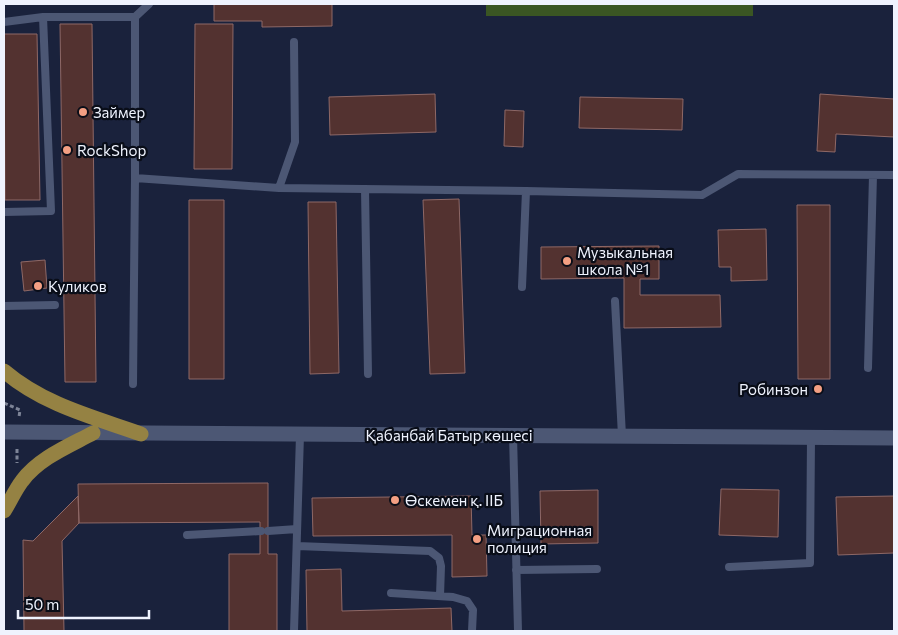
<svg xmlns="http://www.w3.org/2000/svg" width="898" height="635" font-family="Commissioner,sans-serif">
	<rect width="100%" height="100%" fill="#1a223c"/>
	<path fill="#3a5623" d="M486,4H753V16H486Z"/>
	<path fill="#533230" stroke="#8e6866" d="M214,4H332V26L262,27V21H214Z
		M60,24H92L96,382H65Z
		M195,24H233L232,169H194Z
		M4,34H37L40,200H5Z
		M435,94L436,132L330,135L329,97Z
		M820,94L894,99V137L836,134L835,152L817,151Z
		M580,97L683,99L682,130L579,128Z
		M505,110L524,111L523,147L504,146Z
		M459,199L465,373L430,374L423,200Z
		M189,200H224V379H189Z
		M308,202H336L339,373L310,374Z
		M797,205H830V379H798Z
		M766,229L767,280L731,281V267H719L718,230Z
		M659,246V279H640V295H720L721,327L624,328V278L541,279V247Z
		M45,260L47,288L24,291L21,262Z
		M268,483V554H277V631H229V554H260V522L79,523L78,484Z
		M721,489L779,490L778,537L719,535Z
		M598,490V543L541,544L540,491Z
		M78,496L79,523L62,541L64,631H24L23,540L33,541Z
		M471,496L472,535H486L487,576L452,577V535L313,536L312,498Z
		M894,496V553L838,555L836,497Z
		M341,569L342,611L451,608L452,631H307L306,570Z"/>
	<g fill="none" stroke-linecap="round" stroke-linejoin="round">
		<path stroke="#7d8497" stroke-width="3" stroke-dasharray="4 2.5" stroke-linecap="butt" d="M4,403L20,410L19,417
			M17,449V463"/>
		<path stroke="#4c5774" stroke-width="8" d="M135,17L149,4
			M4,22L43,17H135V178L279,188L526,191
			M279,188L295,142L294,42
			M365,189L368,374
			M4,212L51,211L43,17
			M522,287L526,191L702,195L738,174L894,175
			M615,301L622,436
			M4,306L55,305
			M868,368L873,175
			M133,384L135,178
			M513,435L518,631
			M268,531L297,529
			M187,535L261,531
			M297,546L430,551L439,558L441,566L440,596
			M729,567L810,563L811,438
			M516,570L597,569
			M391,593L453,597L467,601L473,610L472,631
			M294,631L300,435"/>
		<path stroke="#4c5774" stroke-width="15" d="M4,432L894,438"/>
		<path stroke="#958243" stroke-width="15" d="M4,371C44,405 93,417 141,434
			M4,511C10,502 15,490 22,481C39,458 69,446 93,433"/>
	</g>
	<g fill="#f39f83" stroke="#090d18" stroke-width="2">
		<circle cx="83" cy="112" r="5"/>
		<circle cx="67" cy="150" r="5"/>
		<circle cx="567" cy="261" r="5"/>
		<circle cx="38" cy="286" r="5"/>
		<circle cx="818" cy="389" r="5"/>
		<circle cx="395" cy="500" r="5"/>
		<circle cx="477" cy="539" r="5"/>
	</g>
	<g text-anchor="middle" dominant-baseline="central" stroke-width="4.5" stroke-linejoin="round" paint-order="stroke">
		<g font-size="15" fill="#eff3fe" stroke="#090d18" text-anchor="start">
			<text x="93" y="112">Займер</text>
			<text x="77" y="150">RockShop</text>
			<text x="577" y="252">Музыкальная<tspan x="577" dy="17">школа №1</tspan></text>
			<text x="48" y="286">Куликов</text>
			<text x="808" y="389" text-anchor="end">Робинзон</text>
			<text x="405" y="500">Өскемен қ. ІІБ</text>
			<text x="487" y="530">Миграционная<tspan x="487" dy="17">полиция</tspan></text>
		</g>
		<g font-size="15" fill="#eff3fe" stroke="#090d18">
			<text x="449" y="435">Қабанбай Батыр көшесі</text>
		</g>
	</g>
	<rect width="898" height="635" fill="none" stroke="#eff3fe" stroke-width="10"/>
	<path d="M18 610v8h131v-8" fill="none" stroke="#eff3fe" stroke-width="2.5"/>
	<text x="25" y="610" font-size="15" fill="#eff3fe" stroke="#090d18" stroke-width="4" paint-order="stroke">50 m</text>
</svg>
